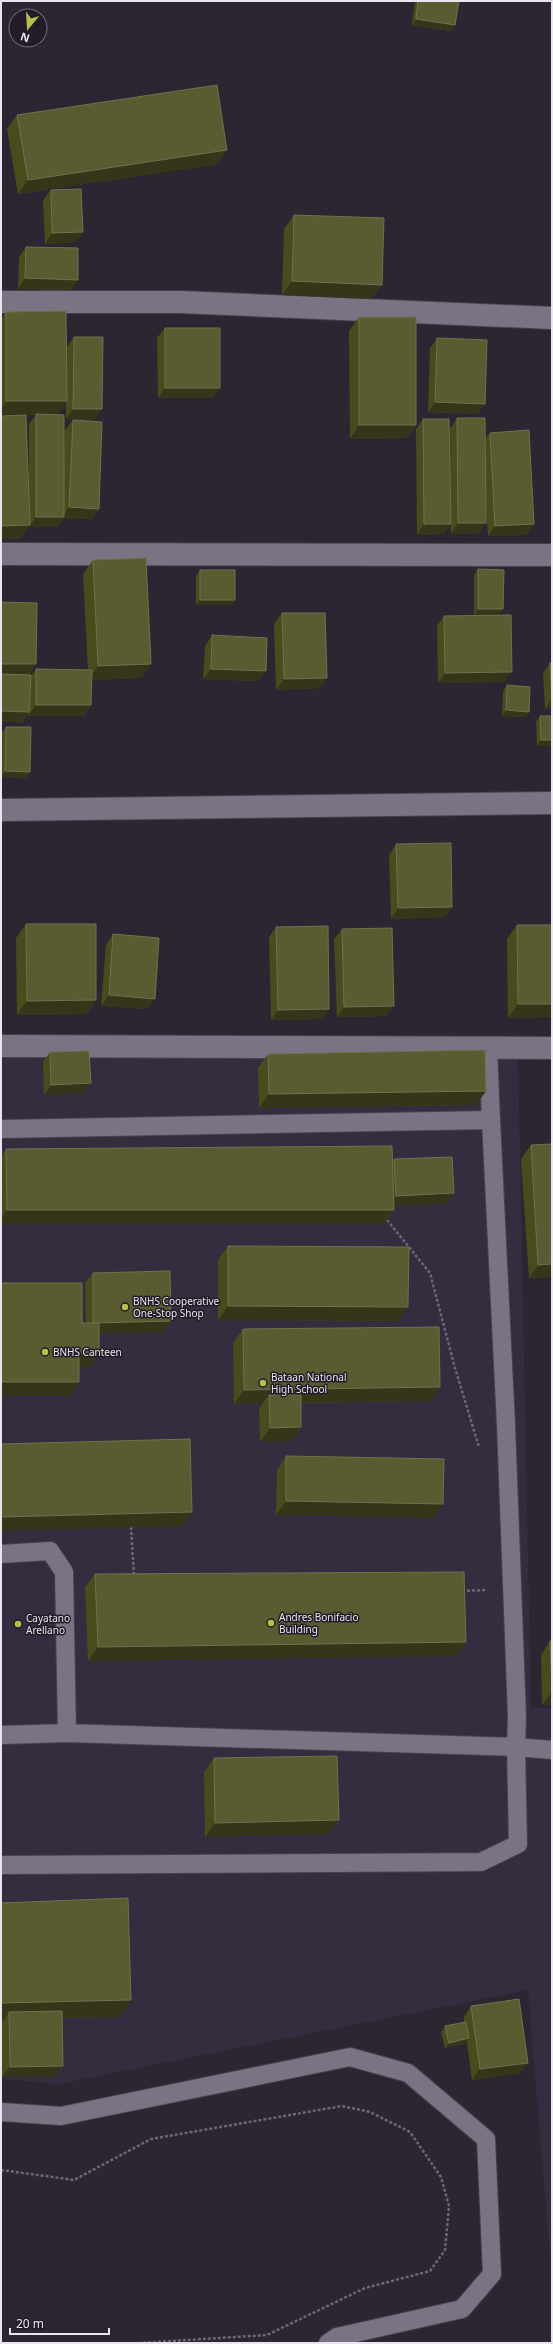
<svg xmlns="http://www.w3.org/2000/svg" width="553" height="2344" font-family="'Noto Sans',sans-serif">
	<rect width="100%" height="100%" fill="#2c2632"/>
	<path fill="#362c3f" d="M518,1056L531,1708H552V2281L528,1990L59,2084L1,2079V1058Z"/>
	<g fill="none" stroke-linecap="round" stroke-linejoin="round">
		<defs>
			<path id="lane" d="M488,1047L491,1120
				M1,1129L491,1120L506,1425L517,1717L516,1747L552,1750
				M1,1554L50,1551L64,1572L67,1733
				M1,1735L67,1733L516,1747L518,1844L481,1862L1,1865
				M1,2112L61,2116L350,2057L408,2073L486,2139L492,2274L462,2309L337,2337L328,2343"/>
			<path id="street" d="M1,302H180L552,318
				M1,554L552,555
				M1,810L552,803
				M1,1046L552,1048"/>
		</defs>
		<use href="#lane" stroke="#48414d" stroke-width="20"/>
		<use href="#street" stroke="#48414d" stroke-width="24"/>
		<path stroke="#6c6772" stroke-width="2.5" stroke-dasharray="3 2" stroke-linecap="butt" d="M387,1220L430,1273L455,1368L479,1447
			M131,1527L134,1576
			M462,1591L487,1590
			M1,2170L74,2180L151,2139L342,2106L370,2112L410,2132L441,2177L449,2206L445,2250L430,2271L365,2288L267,2335L140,2343"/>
		<use href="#lane" stroke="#7b7383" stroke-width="18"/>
		<use href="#street" stroke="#7b7383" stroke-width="22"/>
	</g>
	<path fill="#494b1a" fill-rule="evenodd" d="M415,1H459L455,25L451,31L412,25Z
		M17,115L227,150L217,164L18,194L7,129Z
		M51,190L83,232L75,242L45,244L43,200Z
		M294,215L372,299L282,295L284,229Z
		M26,247L78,280L71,290L18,289L19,257Z
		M6,312L67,347L74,337L95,420L66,419V402L57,414L64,457L65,430L73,420L99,509L92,519L64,518L57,527H29V526L20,539L22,415H1V319ZM26,415H36L29,424V503Z
		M359,317L416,425L407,438L350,439L349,331Z
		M165,328L213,398H158L157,338Z
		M437,338L478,414L428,412L430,348Z
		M457,418L485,439L490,433L527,535L488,536L486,510L479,533L451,534L450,429Z
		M423,419L451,524L443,534L417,535L416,429Z
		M93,560L151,664L141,678L92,680L84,716H28V714L22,723L1,602L36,664L29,675L31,676L36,669L88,670L83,574Z
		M478,569L499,615H474V575Z
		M200,570L231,605H196V576Z
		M282,613L320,688L276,690L274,624Z
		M444,616L504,682L438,683L437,626Z
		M212,635L259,681L203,679L205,646Z
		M550,663H552V709H545L543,673Z
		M507,685L525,717L502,716L503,691Z
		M540,716L552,746H537L536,722Z
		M6,727L26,778L1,777L2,732Z
		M396,844L452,907L445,917L391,919L389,855Z
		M26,924L87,1014L17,1015L16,938Z
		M517,925L552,1017L508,1018L507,939Z
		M276,927L322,1019L271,1020L269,937Z
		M342,929L386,1016L337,1017L334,939Z
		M113,934L147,1009L101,1006L106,945Z
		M50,1052L91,1083L83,1093L44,1095L43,1062Z
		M268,1054L486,1091L476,1105L259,1108L258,1068Z
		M531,1145L552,1277L529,1278L521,1159Z
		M6,1149L392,1161L394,1159L447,1203L394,1206V1210L384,1224H1V1156Z
		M228,1246L398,1321L218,1320V1260Z
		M93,1273L171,1321L164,1332L99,1333V1353L90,1367H79L70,1396H1V1283L82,1323H86L85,1283Z
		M243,1329L431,1401L301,1403V1427L292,1441L260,1442L259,1409L263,1403L234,1404L233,1343Z
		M286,1456L443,1504L433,1518L276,1515L277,1470Z
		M95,1574L466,1642L456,1656L88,1661L85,1587Z
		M550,1641H552V1705H542L541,1655Z
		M214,1758L339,1820L329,1834L205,1837L204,1772Z
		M1,1903L120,2017L62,2018L63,2066L56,2076L2,2077V2022L4,2019Z
		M471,2006L521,2073L472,2080L467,2042L465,2044L445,2048L441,2032L445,2026L464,2022V2017Z"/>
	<path fill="#36351a" d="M416,19L455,25L451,31L412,25Z
		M227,150L217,164L18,194L28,180Z
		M83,232L75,242L45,244L52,233Z
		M25,278L78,280L71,290L18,289Z
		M292,281L382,285L372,299L282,295Z
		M165,388H220L213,398H158Z
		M6,401H67L57,415H1V409Z
		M435,402L485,404L478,414L428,412Z
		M73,409H102L95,420L66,419Z
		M359,425H416L407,438L350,439Z
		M69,507L99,509L92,519L64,518L57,527H29L36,517H62Z
		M458,523H486L479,533L451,534Z
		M424,524H451L443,534L417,535Z
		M534,524L527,535L488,536L495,526Z
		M30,525L20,539H1V526Z
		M200,600H235L231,605H196Z
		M478,609H503L499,615H474Z
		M1,664H36L29,675L1,674Z
		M151,664L141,678L88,680L98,666Z
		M211,669L266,671L259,681L203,679Z
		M512,672L504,682L438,683L445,673Z
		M327,678L320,688L276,690L284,679Z
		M552,699V709H545Z
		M36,705H91L84,716H28Z
		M506,710L529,712L525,717L502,716Z
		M1,711L29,712L22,723L1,722Z
		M541,740H552V746H537Z
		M5,771L30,772L26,778L1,777Z
		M452,907L445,917L391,919L398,908Z
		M109,995L155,999L147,1009L101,1006Z
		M96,1000L87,1014L17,1015L27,1001Z
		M518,1004H552V1017L508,1018Z
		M394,1006L386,1016L337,1017L344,1007Z
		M329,1009L322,1019L271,1020L278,1010Z
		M91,1083L83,1093L44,1095L51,1085Z
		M486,1091L476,1105L259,1108L269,1094Z
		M454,1193L447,1203L389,1206L396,1196Z
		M7,1210H394L384,1224H1V1218Z
		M552,1264V1277L529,1278L538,1265Z
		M228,1306L408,1307L398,1321L218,1320Z
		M171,1321L164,1332L86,1333L93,1323Z
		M79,1353H99L90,1367H69Z
		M1,1382H79L70,1396H1Z
		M440,1387L431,1401L269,1403V1395L263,1403L234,1404L244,1390Z
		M301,1427L292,1441L260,1442L270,1428Z
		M286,1501L443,1504L433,1518L276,1515Z
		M192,1512L183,1526L1,1531V1517Z
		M466,1642L456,1656L88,1661L98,1647Z
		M552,1691V1705H542Z
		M339,1820L329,1834L205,1837L215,1823Z
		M131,2000L120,2017L9,2018V2012L4,2019H1V2003Z
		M469,2038L465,2044L445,2048L449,2043Z
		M528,2063L521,2073L472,2080L480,2069Z
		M63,2066L56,2076L2,2077L10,2067Z"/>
	<path fill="#5a5b31" stroke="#71704e" d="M418,1H459L455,25L416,19Z
		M217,85L227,150L28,180L17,115Z
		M81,189L83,232L52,233L51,190Z
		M294,215L384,218L382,285L292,281Z
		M26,247L78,248V280L25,278Z
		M66,311L67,401H6V312Z
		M359,317H416V425H359Z
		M165,328H220V388H165Z
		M74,337H103L102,409H73Z
		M437,338L487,340L485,404L435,402Z
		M36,414L64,415V517H36Z
		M26,415L30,525L1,526V416Z
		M457,418H485L486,523H458Z
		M423,419H449L451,524H424Z
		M73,420L102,422L99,509L69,507Z
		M529,430L534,524L495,526L490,433Z
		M146,558L151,664L98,666L93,560Z
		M478,569L504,570L503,609H478Z
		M200,570H235V600H200Z
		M1,602L37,603L36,664H1Z
		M282,613H325L327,678L284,679Z
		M511,615L512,672L445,673L444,616Z
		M212,635L267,638L266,671L211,669Z
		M550,663H552V699Z
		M36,669L92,670L91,705H36Z
		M1,674L31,675L29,712L1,711Z
		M507,685L530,687L529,712L506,710Z
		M540,716H552V740H541Z
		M6,727H31L30,772L5,771Z
		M451,843L452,907L398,908L396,844Z
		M26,924H96V1000L27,1001Z
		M517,925H552V1004H518Z
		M328,926L329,1009L278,1010L276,927Z
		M392,928L394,1006L344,1007L342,929Z
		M113,934L159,938L155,999L109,995Z
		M485,1050L486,1091L269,1094L268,1054Z
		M89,1051L91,1083L51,1085L50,1052Z
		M552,1144V1264L538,1265L531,1145Z
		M392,1146L394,1210H7L6,1149Z
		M452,1157L454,1193L396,1196L394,1159Z
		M228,1246L409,1247L408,1307L228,1306Z
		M170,1271L171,1321L93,1323V1273Z
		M1,1283H82V1323H99V1353H79V1382H1Z
		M439,1327L440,1387L244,1390L243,1329Z
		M269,1395H301V1427L270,1428Z
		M190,1439L192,1512L1,1517V1444Z
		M286,1456L444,1459L443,1504L286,1501Z
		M464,1572L466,1642L98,1647L95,1574Z
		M550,1641H552V1687Z
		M337,1756L339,1820L215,1823L214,1758Z
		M128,1898L131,2000L1,2003V1903Z
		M519,1999L528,2063L480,2069L471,2006Z
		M62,2011L63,2066L10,2067L9,2012Z
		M466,2022L469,2038L449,2043L445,2026Z"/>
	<g fill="#b9c046" stroke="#231c28" stroke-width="1.5">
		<circle cx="125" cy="1307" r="4"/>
		<circle cx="45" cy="1352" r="4"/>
		<circle cx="263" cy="1383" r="4"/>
		<circle cx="271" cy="1623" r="4"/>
		<circle cx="18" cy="1624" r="4"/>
	</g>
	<g text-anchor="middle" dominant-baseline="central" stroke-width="3" stroke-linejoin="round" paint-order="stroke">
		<g font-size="10" fill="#e9e4ed" stroke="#231c28" text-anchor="start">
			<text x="133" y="1301">BNHS Cooperative<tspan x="133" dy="12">One-Stop Shop</tspan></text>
			<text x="53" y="1352">BNHS Canteen</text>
			<text x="271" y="1377">Bataan National<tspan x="271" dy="12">High School</tspan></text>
			<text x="279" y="1617">Andres Bonifacio<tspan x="279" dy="12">Building</tspan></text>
			<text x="26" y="1618">Cayatano<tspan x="26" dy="12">Arellano</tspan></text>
		</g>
	</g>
	<rect width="553" height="2344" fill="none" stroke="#e9e4ed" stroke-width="4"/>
	<g transform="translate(28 28) rotate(198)"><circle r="19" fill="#231c28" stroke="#726c77"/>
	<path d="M0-3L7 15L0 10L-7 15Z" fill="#b9c046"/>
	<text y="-6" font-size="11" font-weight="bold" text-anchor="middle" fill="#e9e4ed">N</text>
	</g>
	<path d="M10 2328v6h99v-6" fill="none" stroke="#e9e4ed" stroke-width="2"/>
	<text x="16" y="2328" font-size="12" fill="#e9e4ed" stroke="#231c28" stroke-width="3" paint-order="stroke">20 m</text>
</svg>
